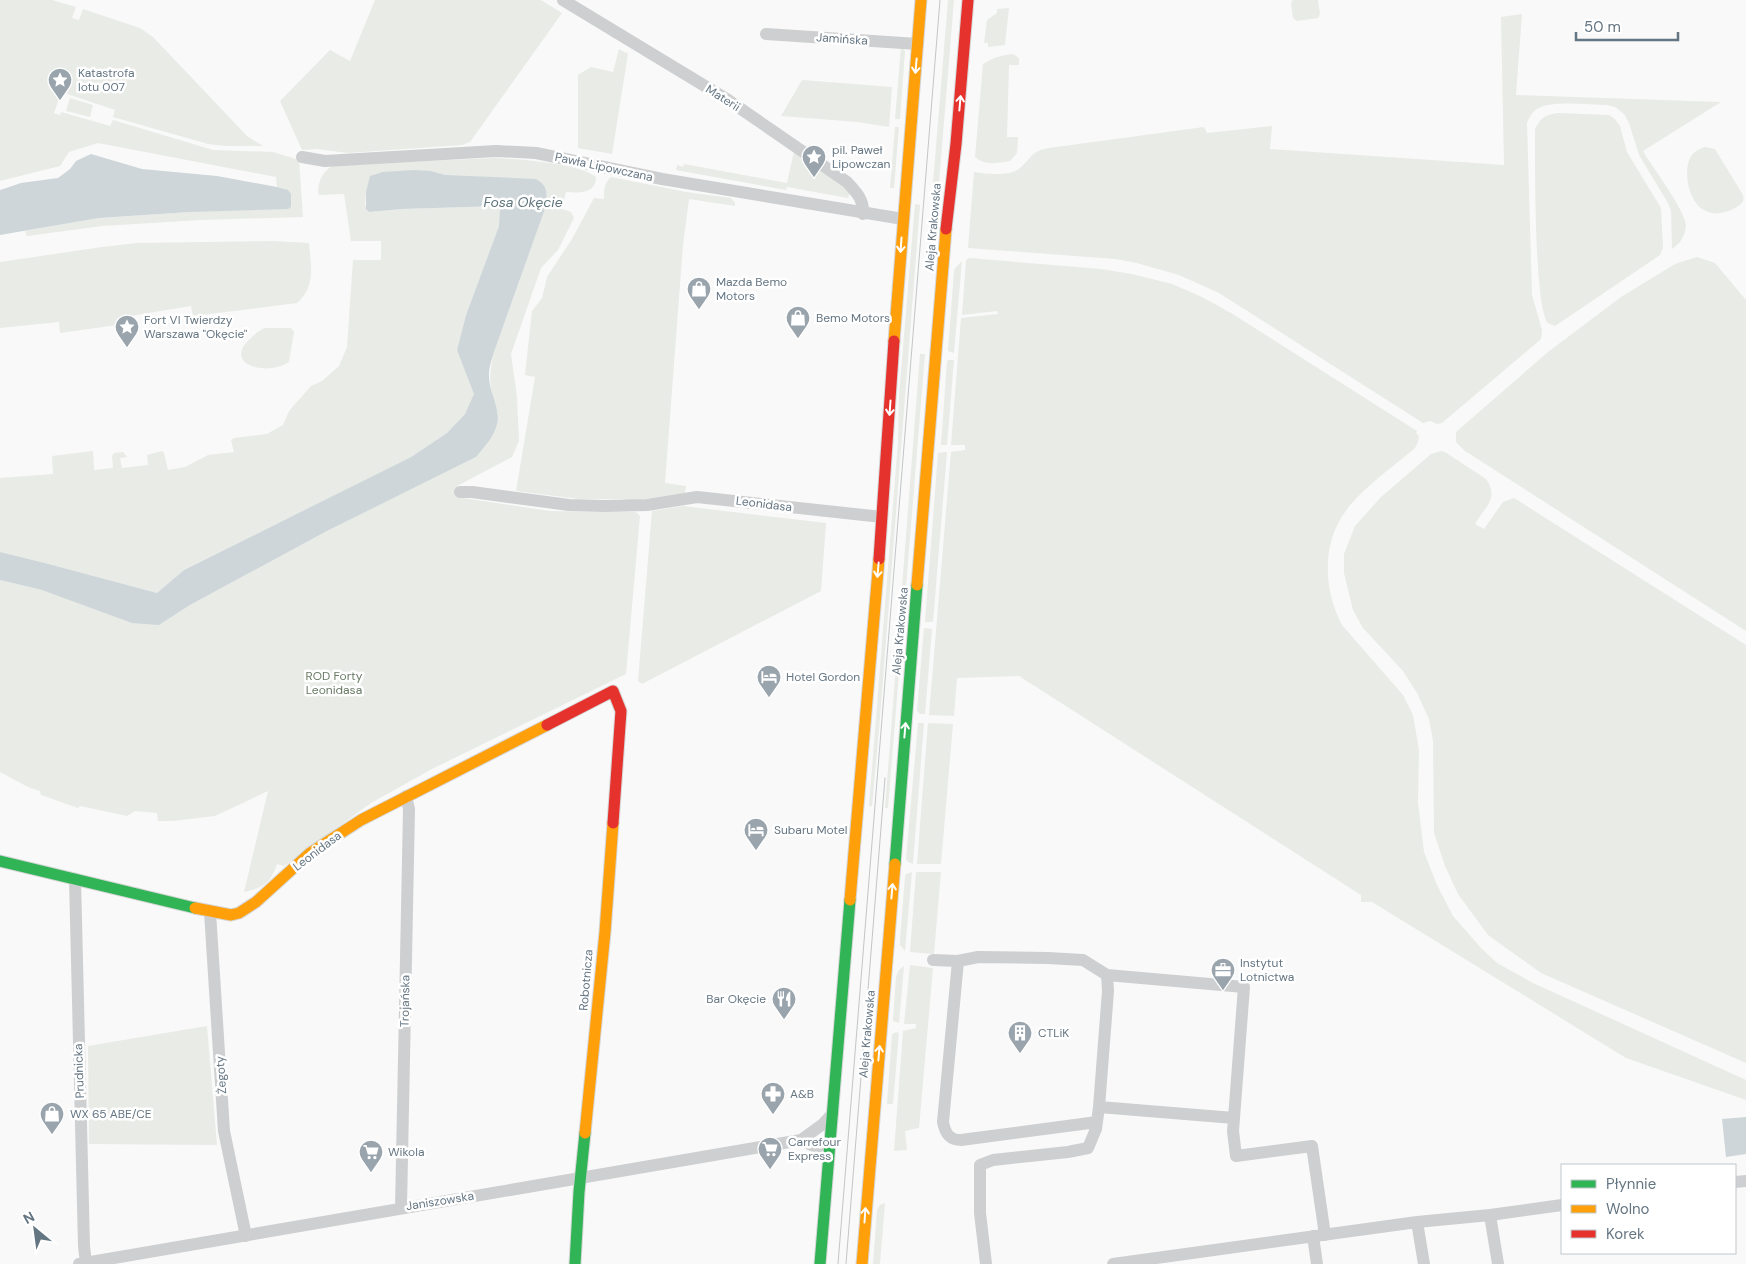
<svg xmlns="http://www.w3.org/2000/svg" width="1746" height="1264" font-family="'DM Sans',sans-serif">
	<rect width="100%" height="100%" fill="#f9f9f9"/>
	<path fill="#e8ebe6" d="M0,0H52L76,7L72,18L79,20L83,9L140,28L153,37L247,136L263,146H225L208,144L113,117L115,110L67,94L68,91L62,90L54,113L60,115L61,112L110,126L113,120L213,150L273,152L299,160L303,217L200,220L102,226L27,236L25,231L99,218L190,212L287,190L277,187L276,177L98,143L69,152L60,166L0,181Z
		M375,0H541L562,13L470,142L462,145L348,153L316,149L302,150L280,101L330,50L350,61Z
		M948,0H954L938,195H932Z
		M1293,0H1318L1320,14L1318,18L1297,21L1293,18L1291,3Z
		M1009,8L1005,45L988,47V43H984L987,20L997,13V9Z
		M1522,14L1516,95L1721,102L1643,151C1652,167 1686,211 1686,226C1685,236 1680,244 1672,249L1671,211L1668,203L1639,155L1629,123L1624,114L1615,107L1607,105C1591,105 1553,100 1539,108C1532,111 1530,116 1527,123L1532,295L1542,330L1541,339L1442,423L1437,424L1430,421L1423,423L1219,293L1179,275L1137,263L1115,259L968,248L974,172C984,174 1009,176 1017,170C1030,162 1029,151 1049,148L1204,127L1207,133L1272,126L1270,149L1504,165L1501,17Z
		M901,47L905,51L900,119H895Z
		M619,49L628,54L612,154L578,148V75L591,67L613,72Z
		M1005,55L1013,54L1019,58V65H1009L1007,137H1018L1017,153L1010,161C997,163 985,166 975,157L983,64L994,58Z
		M802,80L892,87L889,127L858,122L781,116Z
		M70,98L93,105L90,117L66,111Z
		M1558,113L1609,115L1615,119L1620,126L1627,152L1661,208L1663,247L1660,255L1555,326C1553,325 1550,324 1548,323C1534,308 1535,158 1535,129C1541,118 1544,115 1558,113Z
		M895,127H899L894,188H890Z
		M1705,147L1715,149L1743,195C1745,203 1740,205 1733,209C1724,213 1714,216 1704,210C1689,202 1683,173 1690,158C1693,152 1699,149 1705,147Z
		M794,151L843,185L850,193L848,198L787,187L786,190L676,170L677,165L683,167L684,164L787,183Z
		M494,158C517,159 579,163 596,177C596,194 579,193 566,192L562,209L571,212L574,218L558,250L541,268L511,354L517,397L519,441L512,457L457,486L463,498L550,511L636,512L640,516L626,674L432,769L371,803L284,866L277,864C271,883 263,888 244,892L268,791L215,816L173,821H158L157,813L135,811L127,816L80,806L78,808L41,795L40,791L30,788L0,772V580L42,590L159,625L190,605L327,531L476,457L498,414C489,387 488,379 494,352L546,206L431,171L366,192L365,205L369,212L402,209L500,206L499,226L466,315L457,350L475,394L465,414L447,433L411,457L184,570L157,593L45,563L0,552V478L53,474L52,456L93,451L94,470L113,468L112,456L114,453L123,452L127,457L120,458L122,468L148,465L147,455L162,451L164,453L168,470L185,467L208,455L234,452L231,440L234,438L267,434L283,425L289,411L311,386L322,381L339,366L347,347L353,260H381V241H351L344,194L319,195C316,184 323,170 334,165Z
		M611,177L686,192L731,198L735,203V206L689,199L683,245L665,483L686,486L685,493L631,501L621,499H579L516,491L535,377L525,375L532,311L542,298L547,277L572,239L594,198L604,199C604,190 604,183 611,177Z
		M915,204L920,205L879,730L872,806H869L898,442L899,396Z
		M272,241L309,243C311,265 316,287 297,303L193,316L191,306L130,316L131,323L60,333L59,322L0,328V262L102,247L137,243Z
		M1697,257L1715,263L1746,300V631L1465,451L1456,442V432L1548,352L1621,297L1675,264Z
		M969,258L1101,269L1132,274L1172,284L1202,297L1231,313L1417,431L1416,433L1419,436L1418,442L1415,448C1394,466 1361,489 1345,512C1321,545 1324,591 1342,625L1403,695L1413,715L1419,750L1418,803L1424,852L1437,885L1453,916L1481,948L1497,963L1533,983L1746,1080V1100L1626,1058L1372,902H1361V895L1019,676L957,678L954,716L929,715L951,452L965,450V445H951L961,318L998,314L997,311L962,315L966,260Z
		M962,261L954,353L948,351L954,271L955,268Z
		M265,328H291L294,332L289,362C267,377 222,364 250,339C255,334 259,330 265,328Z
		M920,354H925L888,808H885Z
		M949,360H954L947,445H941L947,361Z
		M1441,451L1445,452L1486,479C1500,498 1484,508 1475,524L1484,529L1503,502L1514,498L1746,645V1063L1541,973L1488,935L1458,894L1445,866L1434,833L1433,741L1429,719L1417,693L1403,671L1363,628L1353,610L1344,573V554L1355,526L1380,498L1431,454Z
		M947,452L933,622H925L938,453Z
		M683,506L826,523L821,591L642,684L638,681L652,511Z
		M924,628L932,629L925,714H920L917,711Z
		M918,723H924L913,864L908,862L906,859Z
		M928,723L953,724L941,864H917Z
		M912,872L905,951L900,945V939L905,877L906,874Z
		M916,872H941L934,954L910,952Z
		M910,965L933,968L919,1128L905,1131L907,1150L894,1151L903,1031L916,1028V1024H904Z
		M904,966L899,1023L893,1021L896,976L899,970Z
		M207,1026L217,1145L89,1144L88,1046Z
		M896,1032L899,1033L893,1104H887L892,1034Z
		M885,1203L880,1264H873L877,1210L880,1205Z"/>
	<path fill="#ced6d9" d="M91,154L142,169L217,176L277,187L288,190L291,194V207L288,209L190,212L99,218L0,235V190L21,183L58,178L70,169L76,161Z
		M414,170L431,171L445,175L536,179C548,186 547,193 546,206L494,352C492,359 489,367 489,374C488,391 501,408 497,424C494,437 484,447 476,457L327,531L190,605L159,625L132,623L42,590L0,580V552L45,563L157,593L184,570L411,457L447,433L465,414L474,394L457,350L466,315L499,226L500,206L402,209L369,212L366,209V192L370,176L383,172Z
		M1746,1117V1154L1726,1157L1722,1119Z"/>
	<g fill="none" stroke-linecap="round" stroke-linejoin="round">
		<defs>
			<path id="fast" d="M0,861L195,908
				M895,864L917,585
				M575,1264L579,1192L585,1133
				M820,1264L850,900"/>
			<path id="slow" d="M894,341L921,0
				M917,585L946,229
				M850,900L879,559
				M195,908L231,915L239,913L256,902L310,853L361,820L547,725
				M585,1133L605,932L613,823
				M862,1264L895,864"/>
			<path id="jam" d="M946,229L956,144L968,0
				M879,559L894,341
				M547,725L613,691L621,711L613,823"/>
		</defs>
		<use href="#fast" stroke="#d5d6d7" stroke-width="13"/>
		<use href="#slow" stroke="#d5d6d7" stroke-width="13"/>
		<use href="#jam" stroke="#d5d6d7" stroke-width="13"/>
		<path stroke="#cecfd0" stroke-width="12" d="M563,0L728,100L847,182C856,192 864,199 863,214
			M766,34L918,44
			M302,157L325,161L496,151L536,153L662,179L903,219
			M460,492H472L569,505L605,506L647,505L697,497L882,517
			M75,879L84,1246L86,1263
			M210,912L224,1131L246,1236
			M933,960L958,961L978,957L1048,958L1083,960L1107,975L1244,987L1234,1118L1099,1107
			M958,961L943,1122C945,1133 949,1140 961,1140L1097,1122
			M1234,1118L1233,1131L1236,1156L1312,1146L1325,1235
			M801,1140L820,1149L829,1159
			M1735,1182L1746,1181
			M401,1208L409,809L406,796
			M1490,1215L1498,1264
			M1417,1222L1424,1264
			M1313,1236L1317,1264
			M79,1264L801,1140L823,1124L833,1113
			M986,1264L980,1213V1165L993,1160L1068,1152L1088,1148L1096,1129L1099,1107L1108,991L1107,975
			M1113,1264L1417,1222L1490,1215L1562,1205"/>
		<use href="#fast" stroke="#30b455" stroke-width="11"/>
		<use href="#slow" stroke="#ff9f0a" stroke-width="11"/>
		<use href="#jam" stroke="#e5322d" stroke-width="11"/>
		<path stroke="#c3c5c6" stroke-width="1" d="M838,1264L940,0
			M846,1264L885,778"/>
	</g>
	<defs><path id="oneway-shaft" d="M-6 0H5M1.5-3L5.5 0L1.5 3" fill="none" stroke-width="1.6" stroke-linecap="round" stroke-linejoin="round" transform="scale(1.25)"/></defs>
	<g stroke="#fff">
		<use href="#oneway-shaft" transform="translate(916 66) rotate(95)"/>
		<use href="#oneway-shaft" transform="translate(960 103) rotate(-85)"/>
		<use href="#oneway-shaft" transform="translate(901 245) rotate(94)"/>
		<use href="#oneway-shaft" transform="translate(890 408) rotate(94)"/>
		<use href="#oneway-shaft" transform="translate(878 570) rotate(95)"/>
		<use href="#oneway-shaft" transform="translate(905 730) rotate(-85)"/>
		<use href="#oneway-shaft" transform="translate(892 891) rotate(-85)"/>
		<use href="#oneway-shaft" transform="translate(879 1053) rotate(-85)"/>
		<use href="#oneway-shaft" transform="translate(865 1215) rotate(-86)"/>
	</g>
	<defs>
		<symbol id="sight-pin" viewBox="-11 -11 22 30"><path d="M0 17L-7.5 6A9.5 9.5 0 1 1 7.5 6Z" fill="#99a4ac" stroke="#fff"/><path d="M0-6L1.8-2.2L6-1.7L2.9 1.2L3.7 5.4L0 3.3L-3.7 5.4L-2.9 1.2L-6-1.7L-1.8-2.2Z" fill="#fff"/></symbol>
		<symbol id="shop-pin" viewBox="-11 -11 22 30"><path d="M0 17L-7.5 6A9.5 9.5 0 1 1 7.5 6Z" fill="#99a4ac" stroke="#fff"/><path d="M-5-2.5h2.3a2.7 3.5 0 0 1 5.4 0H5L5.5 6h-11ZM-1.5-2.5h3a1.5 2.3 0 0 0-3 0Z" fill="#fff"/></symbol>
		<symbol id="hotel-pin" viewBox="-11 -11 22 30"><path d="M0 17L-7.5 6A9.5 9.5 0 1 1 7.5 6Z" fill="#99a4ac" stroke="#fff"/><path d="M-6-4.5h1.5V1H6V5H4.5V3h-9V5H-6ZM-4 0a1.8 1.8 0 1 1 3.6 0ZM.5 0V-2.5h3Q6-2.5 6 0Z" fill="#fff"/></symbol>
		<symbol id="office-pin" viewBox="-11 -11 22 30"><path d="M0 17L-7.5 6A9.5 9.5 0 1 1 7.5 6Z" fill="#99a4ac" stroke="#fff"/><path d="M-6-3h4V-5.5h4V-3h4V5H-6ZM-1-4.5V-3h2v-1.5ZM-6 0V1H6V0Z" fill="#fff"/></symbol>
		<symbol id="restaurant-pin" viewBox="-11 -11 22 30"><path d="M0 17L-7.5 6A9.5 9.5 0 1 1 7.5 6Z" fill="#99a4ac" stroke="#fff"/><path d="M-5-6h1v4h1v-4h1v4h1v-4h1v5L-1.5 .5V6h-2V.5L-5-1ZM5-6V6H3V1.5H1.5Q1.5-4 5-6Z" fill="#fff"/></symbol>
		<symbol id="building-pin" viewBox="-11 -11 22 30"><path d="M0 17L-7.5 6A9.5 9.5 0 1 1 7.5 6Z" fill="#99a4ac" stroke="#fff"/><path d="M-4-6H4V6H1V3H-1V6H-4ZM-2.5-4.3h1.7v1.8h-1.7ZM.8-4.3h1.7v1.8H.8ZM-2.5-1h1.7V.8h-1.7ZM.8-1h1.7V.8H.8Z" fill="#fff"/></symbol>
		<symbol id="pharmacy-pin" viewBox="-11 -11 22 30"><path d="M0 17L-7.5 6A9.5 9.5 0 1 1 7.5 6Z" fill="#99a4ac" stroke="#fff"/><path d="M-2-6h4v4h4v4h-4v4h-4v-4h-4v-4h4Z" fill="#fff"/></symbol>
		<symbol id="supermarket-pin" viewBox="-11 -11 22 30"><path d="M0 17L-7.5 6A9.5 9.5 0 1 1 7.5 6Z" fill="#99a4ac" stroke="#fff"/><path d="M-6-5.5h2.5l.6 2H6L4.5 2H-2.5L-4.4-4H-6ZM-1.5 3.2a1.3 1.3 0 1 0 .1 0ZM3 3.2a1.3 1.3 0 1 0 .1 0Z" fill="#fff"/></symbol>
	</defs>
	<g fill-rule="evenodd">
		<use href="#sight-pin" x="46" y="66" width="28" height="38"/>
		<use href="#sight-pin" x="800" y="143" width="28" height="38"/>
		<use href="#shop-pin" x="685" y="275" width="28" height="38"/>
		<use href="#shop-pin" x="784" y="304" width="28" height="38"/>
		<use href="#sight-pin" x="113" y="313" width="28" height="38"/>
		<use href="#hotel-pin" x="755" y="663" width="28" height="38"/>
		<use href="#hotel-pin" x="742" y="816" width="28" height="38"/>
		<use href="#office-pin" x="1209" y="956" width="28" height="38"/>
		<use href="#restaurant-pin" x="770" y="985" width="28" height="38"/>
		<use href="#building-pin" x="1006" y="1019" width="28" height="38"/>
		<use href="#pharmacy-pin" x="759" y="1080" width="28" height="38"/>
		<use href="#shop-pin" x="38" y="1100" width="28" height="38"/>
		<use href="#supermarket-pin" x="756" y="1135" width="28" height="38"/>
		<use href="#supermarket-pin" x="357" y="1138" width="28" height="38"/>
	</g>
	<g text-anchor="middle" dominant-baseline="central" stroke-width="5" stroke-linejoin="round" paint-order="stroke">
		<g font-size="12" fill="#657683" stroke="#fff">
			<text transform="translate(842 39) rotate(4)">Jamińska</text>
			<text transform="translate(723 98) rotate(32)">Materii</text>
			<text transform="translate(604 167) rotate(12)">Pawła Lipowczana</text>
			<text transform="translate(933 227) rotate(-85)">Aleja Krakowska</text>
			<text transform="translate(764 504) rotate(7)">Leonidasa</text>
			<text transform="translate(900 631) rotate(-85)">Aleja Krakowska</text>
			<text transform="translate(317 851) rotate(-37)">Leonidasa</text>
			<text transform="translate(586 980) rotate(-85)">Robotnicza</text>
			<text transform="translate(405 1001) rotate(-89)">Trojańska</text>
			<text transform="translate(867 1034) rotate(-85)">Aleja Krakowska</text>
			<text transform="translate(79 1071) rotate(-92)">Prudnicka</text>
			<text transform="translate(221 1075) rotate(-94)">Żegoty</text>
			<text transform="translate(440 1201) rotate(-9)">Janiszowska</text>
		</g>
		<g font-size="12" fill="#657683" stroke="#fff" text-anchor="start">
			<text x="78" y="73">Katastrofa<tspan x="78" dy="14">lotu 007</tspan></text>
			<text x="832" y="150">pil. Paweł<tspan x="832" dy="14">Lipowczan</tspan></text>
			<text x="716" y="282">Mazda Bemo<tspan x="716" dy="14">Motors</tspan></text>
			<text x="816" y="318">Bemo Motors</text>
			<text x="144" y="320">Fort VI Twierdzy<tspan x="144" dy="14">Warszawa "Okęcie"</tspan></text>
			<text x="786" y="677">Hotel Gordon</text>
			<text x="774" y="830">Subaru Motel</text>
			<text x="1240" y="963">Instytut<tspan x="1240" dy="14">Lotnictwa</tspan></text>
			<text x="766" y="999" text-anchor="end">Bar Okęcie</text>
			<text x="1038" y="1033">CTLiK</text>
			<text x="790" y="1094">A&amp;B</text>
			<text x="70" y="1114">WX 65 ABE/CE</text>
			<text x="788" y="1142">Carrefour<tspan x="788" dy="14">Express</tspan></text>
			<text x="388" y="1152">Wikola</text>
		</g>
		<g font-size="12" fill="#687a64" stroke="#fff">
			<text x="334" y="676">ROD Forty<tspan x="334" dy="14">Leonidasa</tspan></text>
		</g>
		<g font-size="14" font-style="italic" fill="#60757c" stroke="#fff">
			<text x="523" y="202">Fosa Okęcie</text>
		</g>
	</g>
	<rect x="1561" y="1164" width="175" height="90" fill="#ffffff" stroke="#c1c8cd"/>
	<rect x="1571" y="1180" width="25" height="8" fill="#30b455" stroke="#c1c8cd"/>
	<text x="1606" y="1189" font-size="15" fill="#657683">Płynnie</text>
	<rect x="1571" y="1205" width="25" height="8" fill="#ff9f0a" stroke="#c1c8cd"/>
	<text x="1606" y="1214" font-size="15" fill="#657683">Wolno</text>
	<rect x="1571" y="1230" width="25" height="8" fill="#e5322d" stroke="#c1c8cd"/>
	<text x="1606" y="1239" font-size="15" fill="#657683">Korek</text>
	<g transform="translate(35 1229) rotate(331)" stroke="#ffffff" stroke-width="4" paint-order="stroke">
	<path d="M0-4L9 19L0 12L-9 19Z" fill="#657683"/>
	<text y="-8" font-size="14" font-weight="bold" text-anchor="middle" fill="#657683">N</text>
	</g>
	<path d="M1576 32v8h102v-8" fill="none" stroke="#657683" stroke-width="2.5"/>
	<text x="1584" y="32" font-size="15" fill="#657683" stroke="#ffffff" stroke-width="4" paint-order="stroke">50 m</text>
</svg>
